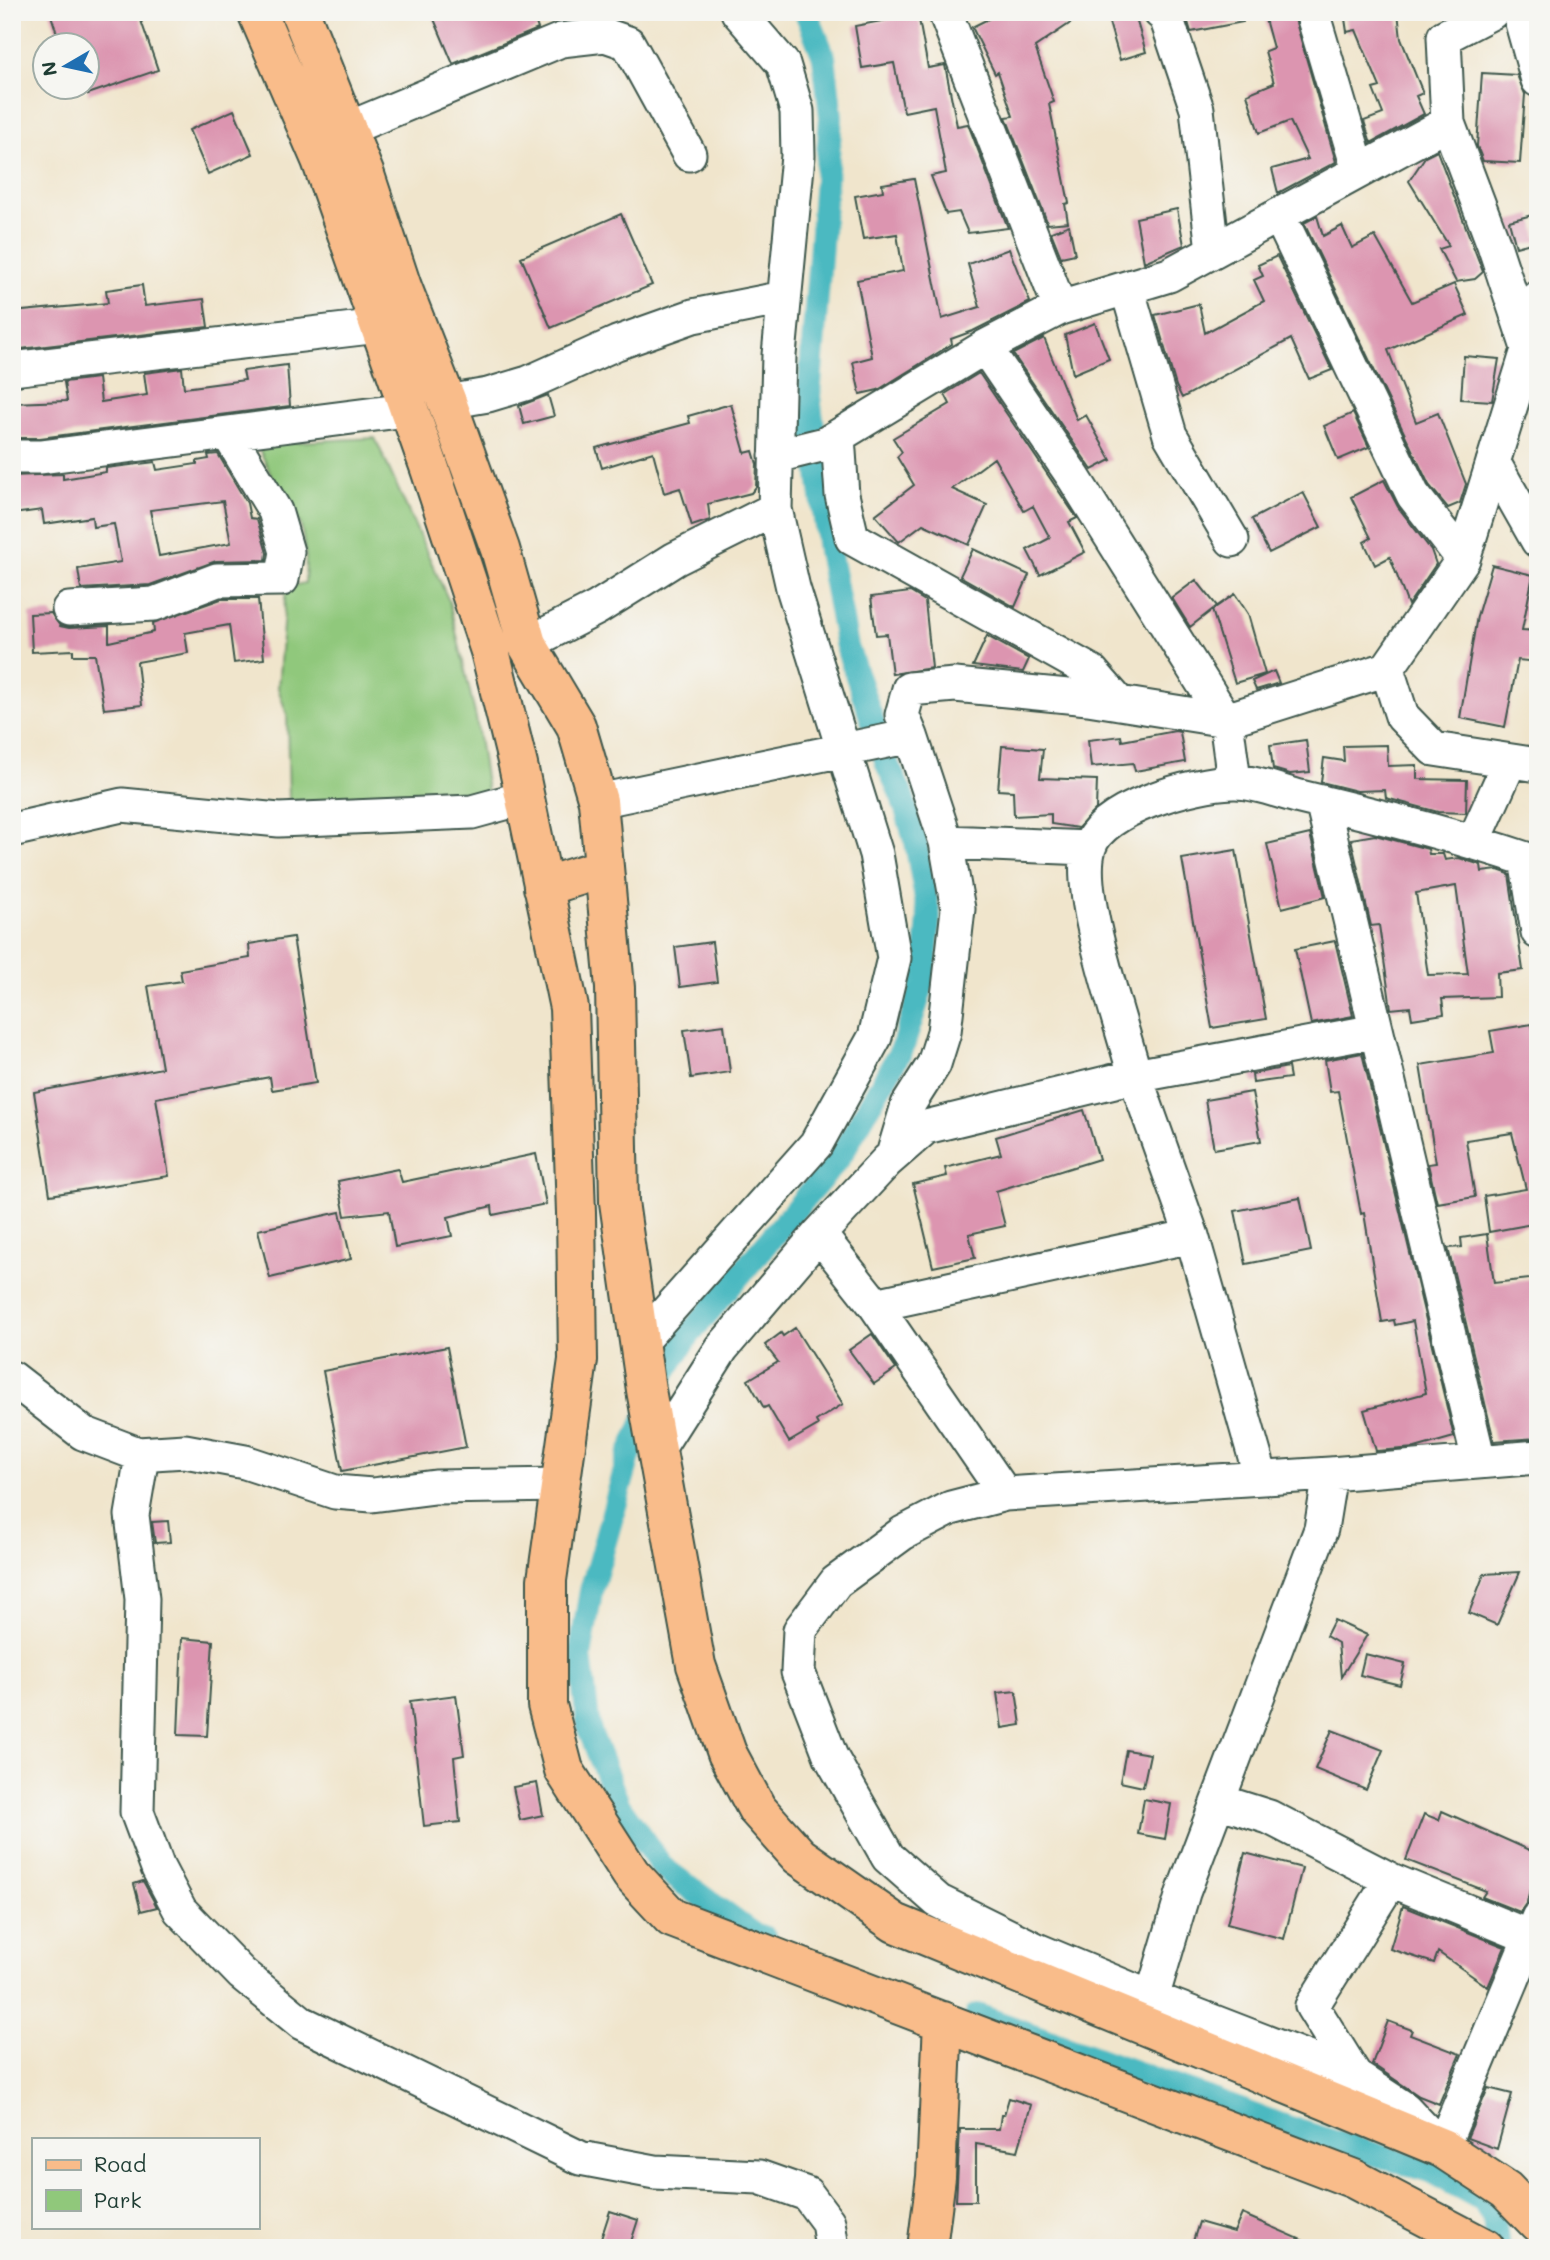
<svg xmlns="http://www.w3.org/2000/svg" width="1550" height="2260" font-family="Mali,sans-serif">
	<rect width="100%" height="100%" fill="#f6f6f2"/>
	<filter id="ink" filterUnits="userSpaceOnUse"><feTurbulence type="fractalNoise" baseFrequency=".0143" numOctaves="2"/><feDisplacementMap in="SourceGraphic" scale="14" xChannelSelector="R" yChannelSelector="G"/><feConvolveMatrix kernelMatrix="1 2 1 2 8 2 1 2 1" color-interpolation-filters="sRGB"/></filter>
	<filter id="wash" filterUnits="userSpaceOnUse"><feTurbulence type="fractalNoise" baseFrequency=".00686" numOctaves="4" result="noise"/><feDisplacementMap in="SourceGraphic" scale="28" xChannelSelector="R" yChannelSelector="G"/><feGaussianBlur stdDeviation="1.57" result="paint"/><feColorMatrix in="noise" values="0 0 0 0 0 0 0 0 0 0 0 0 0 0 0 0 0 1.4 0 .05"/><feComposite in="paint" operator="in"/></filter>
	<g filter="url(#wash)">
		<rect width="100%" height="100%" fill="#f0e5cc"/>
		<path fill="#90c87b" stroke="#588258" stroke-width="2" d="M375,438L449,601L476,718L488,797L429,805L289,801L287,715L278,688L286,587L305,583L306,557L301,525L279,492L257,444Z"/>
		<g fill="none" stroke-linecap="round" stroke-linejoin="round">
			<path stroke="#4bb9c1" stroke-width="24" d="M765,1938L751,1933L663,1868L619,1806L589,1729L580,1656L591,1591L629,1456L666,1370L688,1336L839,1158L902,1049L924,980L929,916L916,842L902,796L888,766L847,647L829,550L809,397L831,117L824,57L806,12
				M977,2015L1295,2130L1430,2171L1483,2200L1494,2219L1498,2248"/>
		</g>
		<g id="blocks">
			<path fill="#dc95b0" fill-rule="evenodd" d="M50,12H138L158,70L88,94V46H61Z
				M431,12H532L538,29L453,64Z
				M1002,12H1087L1035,47L1054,102L1049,104L1069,203L1065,204L1068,222L1048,224L1006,117L1013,116L998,72L995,74L972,27Z
				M1134,12L1146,52L1120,60L1108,19Z
				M1185,12H1243V22L1191,32Z
				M1263,12H1293L1336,162L1278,193L1272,169L1308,159L1290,121L1259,133L1247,94L1274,83L1265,51L1273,48Z
				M1344,12H1398L1401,39L1423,93L1416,96L1424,114L1371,143L1364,121L1383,114L1373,89L1380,87L1356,30L1347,32Z
				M918,14L928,68L945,65L957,126L968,124L1008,228L968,233L959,212L946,214L931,176L946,173L934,106L904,112L894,63L862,68L855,26Z
				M1482,73L1517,75L1525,94L1520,163L1483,161L1477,146Z
				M234,110L253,154L208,174L189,130Z
				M1437,151L1483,272L1475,279L1456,282L1439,249L1449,246L1409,181L1425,157Z
				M914,179L942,319L980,307L968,264L1009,249L1030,302L973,331L951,339L952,344L878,390L860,394L853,362L872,357L857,280L903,271L897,234L863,239L855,196L883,191L882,184Z
				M1177,209L1184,245L1144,262L1136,218Z
				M621,214L652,285L551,328L521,257Z
				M1532,215L1538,241L1516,247L1509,221Z
				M1317,216L1323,236L1342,226L1352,248L1375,236L1412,302L1454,284L1468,315L1388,350L1416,422L1438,413L1466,484L1460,503L1448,508L1429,485L1304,223Z
				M1069,225L1075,254L1061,257L1051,232Z
				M1277,256L1332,370L1309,379L1291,339L1182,398L1176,386L1155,315L1199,304L1205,333L1264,301L1254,280L1263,276L1258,265Z
				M142,285L145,306L204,299L208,327L12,350V312L108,303L106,290Z
				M1095,323L1109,359L1073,374L1065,335Z
				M1044,338L1077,420L1086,415L1111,460L1092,470L1013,354Z
				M1464,356L1499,359L1492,401L1461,399Z
				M287,365L290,406L40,438H12V403L67,401L64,382L98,378L101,402L147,395L144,373L182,368L184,388L245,380L243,371Z
				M979,373L1077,518L1069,522L1085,552L1040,575L1027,550L1050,538L1033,506L1024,511L994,458L952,489L987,505L969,545L923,524L899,542L875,515L914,485L897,457L902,452L893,438L950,404L945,394Z
				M548,395L554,416L524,424L519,406Z
				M731,404L745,453L753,451L757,464L756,487L751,493L708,504L710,520L692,526L680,488L664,493L653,452L602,468L596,448L690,423L688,416Z
				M1353,413L1369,447L1338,460L1324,426Z
				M218,454L247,503L250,518L257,519L267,553L266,560L216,561L150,585L81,589L78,569L121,562L114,524L93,527L92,517L44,524L42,510L12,514V476L63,474V479L106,472V468L155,462L157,470L197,464V461L209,459L208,455ZM223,501L231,543L159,556L150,510Z
				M1384,480L1398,507L1431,550L1436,564L1408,605L1390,557L1375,565L1364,542L1371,538L1351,497Z
				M1303,492L1321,527L1269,553L1252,519Z
				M973,549L1029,575L1015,607L960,576Z
				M1492,565L1533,575L1522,630L1538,631V662L1518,660L1505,727L1460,718L1477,616Z
				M1196,580L1217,606L1190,627L1172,598Z
				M910,592L925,601L932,668L892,674L887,634L876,635L871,597Z
				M1235,594L1248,614L1265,674L1235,683L1212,610Z
				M221,599H258L264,659L234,663L229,625L185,633L188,653L137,662L142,705L104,709L95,655H73V650L32,652L30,614L51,613L60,626L69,628L109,626V642L154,632L153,623Z
				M987,636L1029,659L1023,672L973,666Z
				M1274,671L1279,683L1256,690L1252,681Z
				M1175,731L1180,732L1185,762L1135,771L1133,763L1091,767L1088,740L1121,736L1122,741Z
				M1306,740L1310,772L1290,774L1273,769L1270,745Z
				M1387,745L1388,766L1417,765V779L1467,780L1466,813L1438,812L1386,798L1385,790L1357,791L1321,782L1324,758L1344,761L1343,746Z
				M1002,746L1043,749L1040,778L1097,780L1096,809L1078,828L1051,824V814L1014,816L1013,791L998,790Z
				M1310,834L1325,897L1282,908L1267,844Z
				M1375,835L1428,849L1429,854H1443L1445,860L1459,858L1481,865L1482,872L1498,870L1509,874L1523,970L1497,973L1498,997L1442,999L1444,1014L1412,1019L1410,1007L1391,1009L1379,925L1371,926L1351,839ZM1456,886L1468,974L1428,975L1416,893Z
				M1236,850L1266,1019L1212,1028L1182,859Z
				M293,937L316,1083L272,1090L270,1077L156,1098L169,1176L50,1195L34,1092L162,1068L148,986L182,981L180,970L250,958L249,944Z
				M1335,941L1353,1016L1311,1024L1295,949Z
				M712,942L717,982L680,987L675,947Z
				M1532,1024L1538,1056V1223L1489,1232L1484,1196L1526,1189L1512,1133L1466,1140L1475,1197L1437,1203L1428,1164L1436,1163L1420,1065L1494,1053L1490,1031Z
				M724,1025L730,1072L691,1078L684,1030Z
				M1362,1053L1454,1437L1415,1448L1376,1451L1364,1410L1426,1393L1413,1321L1395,1325L1394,1320L1382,1322L1364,1213L1361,1214L1338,1091L1330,1092L1325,1060Z
				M1288,1067L1290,1078L1253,1083L1252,1074Z
				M1252,1092L1261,1141L1214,1149L1205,1100Z
				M1084,1110L1099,1159L996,1191L1005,1226L969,1234L975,1258L933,1267L913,1184L947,1176L945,1168L1001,1154L996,1137Z
				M536,1154L546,1204L493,1215L492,1206L448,1217L452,1236L395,1247L389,1211L345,1216L338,1181L398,1169L402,1182Z
				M1300,1198L1311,1251L1246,1264L1235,1211Z
				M340,1212L351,1259L270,1278L258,1230Z
				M1487,1234L1494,1283L1538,1278V1438L1494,1441L1448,1248L1462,1247L1461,1238Z
				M795,1328L843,1404L816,1421L818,1425L789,1442L768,1406L764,1408L748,1380L778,1362L765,1345L781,1333L783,1336Z
				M872,1334L896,1369L874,1384L849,1350Z
				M447,1347L466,1447L342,1471L323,1371Z
				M168,1521L170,1542L155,1543L152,1522Z
				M1520,1572L1497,1625L1469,1613L1484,1574Z
				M1334,1620L1367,1635L1341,1677L1338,1643L1326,1636Z
				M182,1638L213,1641L207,1736L178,1735Z
				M1365,1654L1405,1664L1400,1685L1360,1675Z
				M1016,1691L1021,1725L1002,1728L997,1693Z
				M456,1695L464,1755L454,1757L460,1822L424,1826L410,1701Z
				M1332,1730L1383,1750L1366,1790L1315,1769Z
				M1126,1750L1150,1754L1143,1787L1120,1782Z
				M537,1783L543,1815L520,1820L513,1787Z
				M1144,1799L1171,1804L1165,1839L1138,1834Z
				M1442,1811L1538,1854L1527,1902L1520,1912L1482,1897L1486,1891L1406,1860L1424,1814L1439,1820Z
				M1245,1853L1302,1868L1284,1939L1227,1924Z
				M143,1881L157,1907L141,1911L134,1884Z
				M1403,1906L1505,1947L1488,1987L1438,1952L1434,1963L1390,1949Z
				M1388,2021L1412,2030L1410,2035L1460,2054L1439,2104L1419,2096L1372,2064Z
				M1488,2088L1512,2094L1497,2149L1467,2138Z
				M1009,2098L1031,2105L1018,2151L976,2144V2201H956L960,2129H999L1001,2115H1004Z
				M610,2211L638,2220L629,2248L600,2242Z
				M1242,2214L1320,2248H1191L1199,2222L1234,2232Z"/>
		</g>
	</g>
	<g filter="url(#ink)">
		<use href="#blocks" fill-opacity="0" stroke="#3e564b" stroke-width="2"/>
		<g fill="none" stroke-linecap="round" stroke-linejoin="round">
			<defs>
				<path id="minor" d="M945,12L1060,308
					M1160,12L1166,17L1197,109L1213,251
					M1312,12L1359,171
					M1519,12L1538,80
					M1448,123L1494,245L1527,345
					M347,129L561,40L605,35L628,43L689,154
					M1279,215L1413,495L1463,559
					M1127,288L1170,435L1232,540
					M985,347L1074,478L1226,720L1234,781
					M12,369L379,326
					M447,402L488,395L528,383L617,343L693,316L784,298
					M838,437L842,495L852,538L1092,672L1119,703
					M776,456L825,444L985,347L1060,308L1169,275L1448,123L1444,37L1492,12
					M12,457H41L407,410
					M1493,462L1538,541
					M69,609L154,604L217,580L282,579L287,552L275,511L229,435
					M527,644L597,608L675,559L775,509
					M1387,669L1402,716L1434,749L1538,765
					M598,801L911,736L902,715L909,689L955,685L1088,698L1226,720L1387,669L1463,559L1528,350L1538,298
					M1322,802L1479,1461
					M12,830L122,805L279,820L472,812L523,798
					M1474,841L1510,761
					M946,842L1088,848
					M893,1155L908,1105L934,1064L944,1032L958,909L946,842L911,736
					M819,1234L875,1305L1005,1494
					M875,1305L1192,1236
					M641,1341L816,1144L875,1037L894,958L876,854L793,588L775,509L779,355L798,156L797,111L783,64L738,12
					M12,1378L83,1433L138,1454L185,1451L245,1462L335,1492L372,1495L435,1487L560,1485
					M657,1450L722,1348L819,1234L887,1161L926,1127L1135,1076C1122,1024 1075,894 1089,848C1100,808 1195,783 1233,782C1253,781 1280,792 1300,797C1376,815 1452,834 1526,859L1538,932
					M138,1454L140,1468L132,1515L142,1599L137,1812L158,1868L180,1910L242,1974L302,2023L580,2158L655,2172L759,2177L807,2194L828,2222L832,2248
					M1330,1474L1321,1529L1183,1893L1152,1998L1356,2077L1405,2109L1442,2148L1538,1918
					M1261,1478L1192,1236L1135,1076L1376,1031
					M1218,1801L1269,1817L1391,1880L1312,2006L1356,2077
					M1391,1880L1530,1937
					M1152,1998L1037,1950L938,1901L888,1857L831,1757L798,1672L800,1630L836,1582L903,1533L951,1508L1005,1494L1330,1474L1538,1457"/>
				<path id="major" d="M257,12L321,160L430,469L490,651L518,765L569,1008L576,1213L578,1360L547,1580V1705L564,1770L631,1874L672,1918L1354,2179L1485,2248
					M300,12L365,175L402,287L447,402L500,549L527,644L576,726L598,801L615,988L619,1202L646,1390L696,1665L727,1753L757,1809L799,1856L895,1923L1442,2148L1506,2190L1538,2223
					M543,887L604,868
					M927,2248L936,2177L943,2021"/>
			</defs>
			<use href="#minor" stroke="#3e564b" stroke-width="37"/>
			<use href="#major" stroke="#3e564b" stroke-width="42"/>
			<use href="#minor" stroke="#fff" stroke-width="33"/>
			<use href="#major" stroke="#f9bc8a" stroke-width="38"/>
		</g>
	</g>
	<rect width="1550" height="2260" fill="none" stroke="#f6f6f2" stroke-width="42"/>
	<rect x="32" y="2138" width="228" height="91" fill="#f6f6f2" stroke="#a0aca6" stroke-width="2"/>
	<rect x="46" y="2160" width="35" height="10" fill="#f9bc8a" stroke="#a0aca6" stroke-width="2"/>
	<text x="94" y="2172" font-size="21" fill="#1f3d34">Road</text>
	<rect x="46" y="2190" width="35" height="21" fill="#90c87b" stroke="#a0aca6" stroke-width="2"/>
	<text x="94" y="2208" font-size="21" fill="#1f3d34">Park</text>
	<g transform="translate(66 66) rotate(261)"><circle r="33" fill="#f6f6f2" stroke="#a0aca6" stroke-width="2"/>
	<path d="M0-5L12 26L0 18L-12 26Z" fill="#1f6fb2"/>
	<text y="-10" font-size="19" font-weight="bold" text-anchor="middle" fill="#1f3d34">N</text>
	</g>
</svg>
